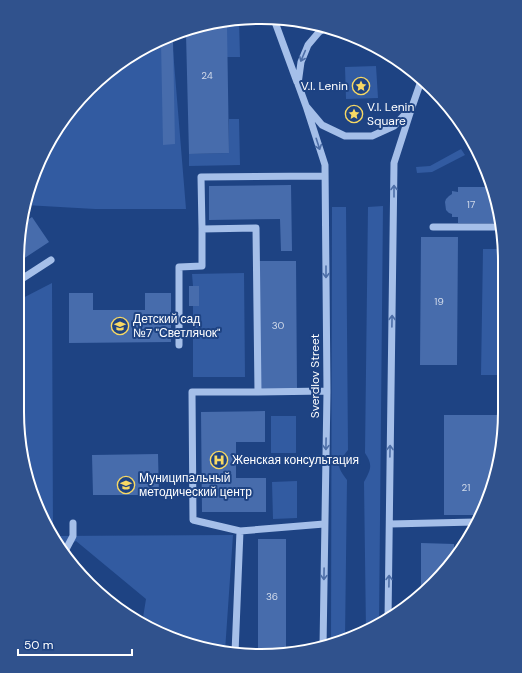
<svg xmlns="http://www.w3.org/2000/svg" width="522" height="673" font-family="'DM Sans',sans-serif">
	<rect width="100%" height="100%" fill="#1e4383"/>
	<path fill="#325ba1" d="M229,19L239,20L240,57H227L208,26Z
		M172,38L186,209H95L25,205L30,183L68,112L139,50Z
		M376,66L378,98L346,99L345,67Z
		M229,119H239L240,165L189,166V154L229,153Z
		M461,149L465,155L432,172L417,173L416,167L430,166Z
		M383,206L379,625L366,630L364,482C371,469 373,465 365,453L368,207Z
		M332,207H346L348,450C337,464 336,465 347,480L345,639L331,645Z
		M483,249H504L502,375H481Z
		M244,273L245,377H193V306L199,305V286H193L192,274Z
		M52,283L53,536L233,535L225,651L198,648L142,624L146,599L76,541L61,549L50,534L25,475L17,412V301Z
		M271,416H296V453H271Z
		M297,481V518L273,519L272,482Z"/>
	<path fill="#476cac" d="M208,26H227L229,153L189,154L186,34Z
		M168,40H173L175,144L163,145L161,42Z
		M291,185L292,251H281L280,219L209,220V186Z
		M458,187H493L500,223H458V217H452V214L449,213L446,210L445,202L446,199L449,196L452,194V191L458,192Z
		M32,217L49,242L17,263L18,245L22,224Z
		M421,237H458L457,365H420Z
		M259,261H296L297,389H260Z
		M189,286H199V306H189Z
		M69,293H93V310H145V293H171V342L69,343Z
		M265,411V442H236V478H266V512H202L201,412Z
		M444,415H501L500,459L477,515H444Z
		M158,454L159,495H93L92,455Z
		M258,539H286V653L261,656H258Z
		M421,543L454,544V559L421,596Z"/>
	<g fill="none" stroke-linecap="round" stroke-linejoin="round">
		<path stroke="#a5bfe9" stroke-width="7" d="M275,22L297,82
			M327,27L319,32L308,45L301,62L298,84L306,106L322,125L345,136H372L394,126L412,107L420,84L419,79
			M306,106L325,165L327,391L323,648
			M325,176L201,177L202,229L256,228L258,392L327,391
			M433,227H501
			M17,282L51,260
			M179,345V267L202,266V229
			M258,392H192L193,520L240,531L324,524
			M390,524L475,522
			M64,553L73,536V523
			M388,620L394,163L412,107
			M235,653L240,531"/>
	</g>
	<defs><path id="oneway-shaft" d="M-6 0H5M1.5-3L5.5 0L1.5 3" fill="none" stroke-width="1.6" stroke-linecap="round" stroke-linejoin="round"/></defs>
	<g stroke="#4d6ea7">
		<use href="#oneway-shaft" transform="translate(303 56) rotate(113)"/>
		<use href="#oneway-shaft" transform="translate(318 144) rotate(72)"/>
		<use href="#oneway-shaft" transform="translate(394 191) rotate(-90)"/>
		<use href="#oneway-shaft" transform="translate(326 272) rotate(90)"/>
		<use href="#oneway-shaft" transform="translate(392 321) rotate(-89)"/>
		<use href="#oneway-shaft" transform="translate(326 444) rotate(91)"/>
		<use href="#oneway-shaft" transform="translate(390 451) rotate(-89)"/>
		<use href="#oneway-shaft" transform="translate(324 574) rotate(91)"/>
		<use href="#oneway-shaft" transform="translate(389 581) rotate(-89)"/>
	</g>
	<defs>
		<symbol id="sight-ring" viewBox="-11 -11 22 22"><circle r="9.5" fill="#1e4383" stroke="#f8d964" stroke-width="1.5"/><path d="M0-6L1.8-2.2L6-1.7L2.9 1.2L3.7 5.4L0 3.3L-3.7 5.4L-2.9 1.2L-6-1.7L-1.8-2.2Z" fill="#f8d964"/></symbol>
		<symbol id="school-ring" viewBox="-11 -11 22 22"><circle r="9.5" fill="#1e4383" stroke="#f8d964" stroke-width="1.5"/><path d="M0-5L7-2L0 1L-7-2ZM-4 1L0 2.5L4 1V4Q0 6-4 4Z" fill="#f8d964"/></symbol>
		<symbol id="hospital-ring" viewBox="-11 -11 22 22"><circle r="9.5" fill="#1e4383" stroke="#f8d964" stroke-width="1.5"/><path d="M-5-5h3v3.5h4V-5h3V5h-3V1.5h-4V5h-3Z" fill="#f8d964"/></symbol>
		<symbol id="university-ring" viewBox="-11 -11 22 22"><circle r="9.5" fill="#1e4383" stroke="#f8d964" stroke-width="1.5"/><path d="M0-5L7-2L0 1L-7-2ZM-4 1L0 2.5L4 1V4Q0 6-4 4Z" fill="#f8d964"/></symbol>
	</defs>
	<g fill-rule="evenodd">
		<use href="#sight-ring" x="351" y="76" width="20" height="20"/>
		<use href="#sight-ring" x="344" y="104" width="20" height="20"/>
		<use href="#school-ring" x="110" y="316" width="20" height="20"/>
		<use href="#hospital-ring" x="209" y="450" width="20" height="20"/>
		<use href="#university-ring" x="116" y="475" width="20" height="20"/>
	</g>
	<g text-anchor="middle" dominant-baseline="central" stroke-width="4" stroke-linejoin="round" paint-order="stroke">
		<g font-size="10" fill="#d1daea">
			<text x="207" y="75">24</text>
			<text x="471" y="204">17</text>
			<text x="439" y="301">19</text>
			<text x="278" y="325">30</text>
			<text x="466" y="487">21</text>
			<text x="272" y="596">36</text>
		</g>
		<g font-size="12" fill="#fff" stroke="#1e4383" text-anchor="start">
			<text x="348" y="86" text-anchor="end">V.I. Lenin</text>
			<text x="367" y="107">V.I. Lenin<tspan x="367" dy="14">Square</tspan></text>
			<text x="133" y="319">Детский сад<tspan x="133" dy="14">№7 "Светлячок"</tspan></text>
			<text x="232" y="460">Женская консультация</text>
			<text x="139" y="478">Муниципальный<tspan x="139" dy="14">методический центр</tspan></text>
		</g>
		<g font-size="12" fill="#fff" stroke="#1e4383">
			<text transform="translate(315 376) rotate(-90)">Sverdlov Street</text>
		</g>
	</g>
	<path d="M0 0H522V673H0ZM261 24H261A237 237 0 0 1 498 261V412A237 237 0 0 1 261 649H261A237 237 0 0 1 24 412V261A237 237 0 0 1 261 24Z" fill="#30528d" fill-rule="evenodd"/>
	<path fill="none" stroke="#fff" stroke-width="2" d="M261 24H261A237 237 0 0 1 498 261V412A237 237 0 0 1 261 649H261A237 237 0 0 1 24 412V261A237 237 0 0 1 261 24Z"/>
	<path d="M18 649v6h114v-6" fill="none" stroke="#ffffff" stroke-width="2"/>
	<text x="24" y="649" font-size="12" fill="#ffffff" stroke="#1e4383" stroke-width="3" paint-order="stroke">50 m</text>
</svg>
